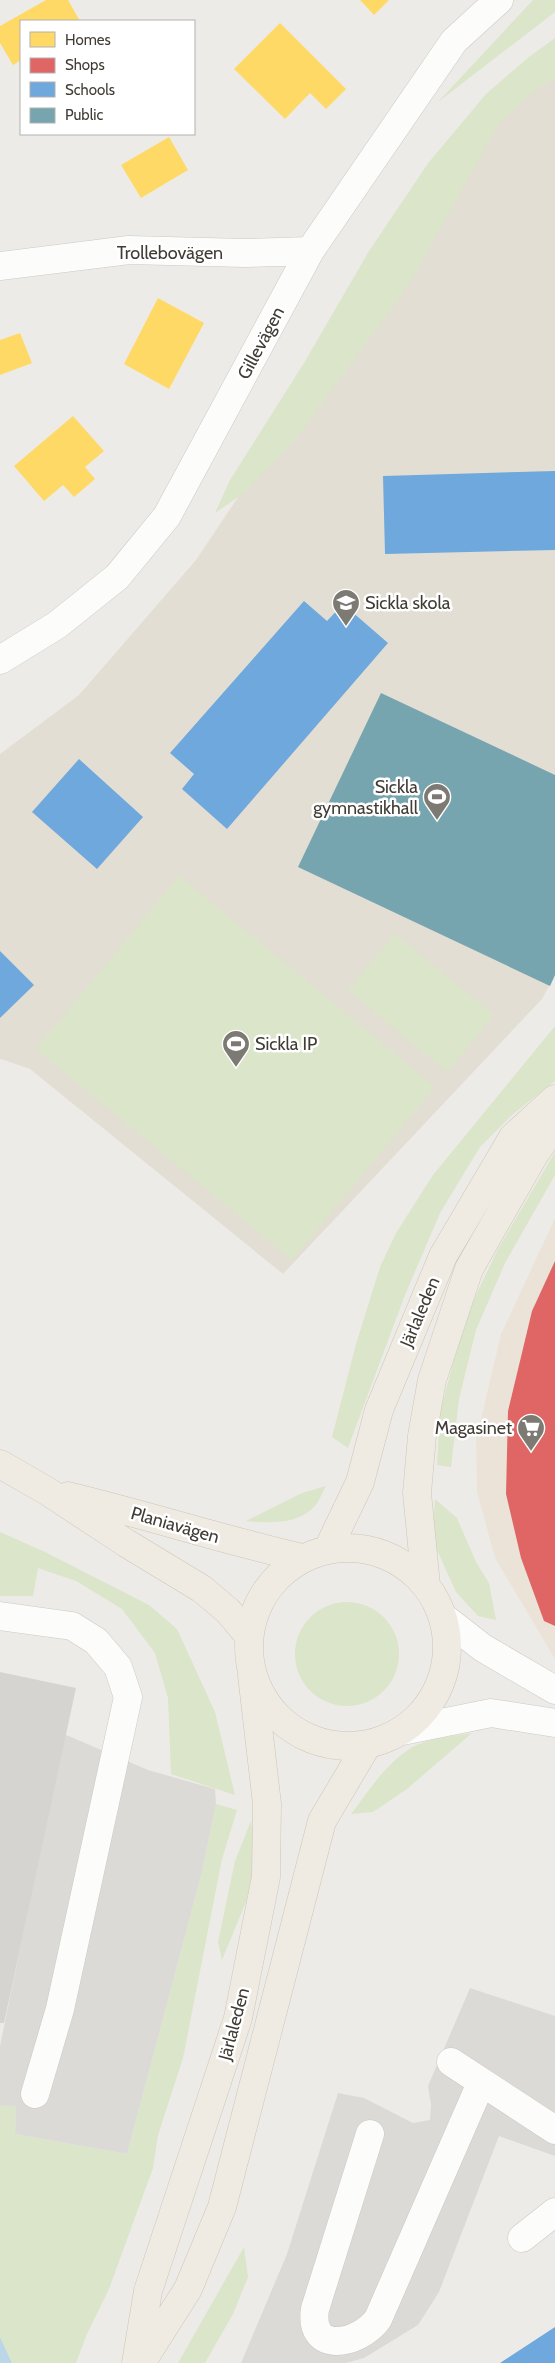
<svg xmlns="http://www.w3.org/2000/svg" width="555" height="2363" font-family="Cabin,sans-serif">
	<rect width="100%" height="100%" fill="#edebe7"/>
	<path fill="#ece3d8" d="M555,1218V1659L495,1558L477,1492L476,1440L501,1334Z"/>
	<path fill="#e3ded3" d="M555,54V975L542,999L283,1274L30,1069L1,1059L0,1060V754L79,695L196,560L373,295L429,184Z"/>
	<path fill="#dbe5c9" d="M533,0H555V12L438,102Z
		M555,38V78L534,91L500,122L406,289L298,436L247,491L215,513L230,480L304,363L369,251L429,162L486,94L529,57Z
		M179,876L435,1087L292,1260L36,1049Z
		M395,934L494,1015L447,1072L348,990Z
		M555,1026V1081L512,1115L480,1147L440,1213L405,1295L348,1448L332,1437L356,1344L380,1267L396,1233L433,1175Z
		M555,1152V1175L505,1263L476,1330L459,1399L451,1467L437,1465L440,1412L465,1318L498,1249Z
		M326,1486C322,1493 319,1502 314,1507C296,1525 270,1523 246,1521L302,1493Z
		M435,1499L457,1518L476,1562L489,1583L496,1620L478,1616L456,1592L432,1539Z
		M0,1532L45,1552L149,1605L177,1629L215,1712L235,1795L171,1774L168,1698L155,1653L122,1609L76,1581L38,1568L33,1596H0Z
		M295 1654a52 52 0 1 1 104 0a52 52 0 1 1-104 0Z
		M472,1733L407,1789L373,1812L351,1814C368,1792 384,1766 408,1750C422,1739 454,1736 472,1733Z
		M216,1804L237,1810L222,1859L183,2058L158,2135L153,2168L109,2289L87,2334L76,2363H12L0,2337V2105L16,2107L15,2134L127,2154L202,1872Z
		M251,1821L255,1862L246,1902L222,1960L218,1942L235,1861Z
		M244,2247L248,2277L233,2314L205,2363H178Z"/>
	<path fill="#dcdad7" d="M64,1734L148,1770L215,1789L216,1804L202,1872L127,2154L15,2134L16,2107L0,2105V2046Z
		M470,1988L555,2016V2156L499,2136L439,2292L418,2325L364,2358L346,2363H241L287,2254L338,2093L364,2098L413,2123L430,2120L431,2105L428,2086Z"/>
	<path fill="#bbd7e7" d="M0,2337L12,2363H0Z"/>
	<path fill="#ffd966" d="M46,0H68L80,21H21V60L13,65L0,43V26Z
		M360,0H389L374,15Z
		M280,23L346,89L326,109L310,93L285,119L234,69Z
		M169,137L188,170L141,198L121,165Z
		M158,298L204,323L169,389L124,364Z
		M20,333L32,363L0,375V340Z
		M73,416L104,451L85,467L95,479L74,497L63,485L44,501L14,466Z"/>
	<path fill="#e06666" d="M555,1261V1626L544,1621L521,1558L506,1494L508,1411L532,1311Z"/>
	<path fill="#6fa8dc" d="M555,471V550L385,554L383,476Z
		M304,601L327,621L343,604L388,643L227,829L182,789L194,774L170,753Z
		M79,759L143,817L97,869L32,812Z
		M0,951L34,985L0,1018Z
		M555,2327V2363H500Z"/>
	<path fill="#76a5af" d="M381,693L555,775V975L550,986L298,867Z"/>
	<path fill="#d6d4d0" d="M0,1672L76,1688L4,2023H0Z"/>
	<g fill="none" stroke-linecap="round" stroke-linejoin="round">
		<defs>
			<path id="minor" d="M0,266L129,250L245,253L310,251
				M0,660L57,625L117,577L167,516L310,251L454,41L499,0
				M0,1616L72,1626L96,1641L118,1667L128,1697L60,2009L35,2094
				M443,1617L483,1648L555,1690
				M402,1731L491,1713L555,1723
				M451,2062L555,2130
				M370,2134L315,2309C308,2355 359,2345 378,2319L481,2083
				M522,2238L555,2212"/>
			<path id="major" d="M0,1464L47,1491L126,1543L202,1589L228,1611L249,1636
				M68,1496C147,1515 224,1540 302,1558
				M249 1647a99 99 0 1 1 198 0a99 99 0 1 1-198 0Z
				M328,1549L360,1482L379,1410L443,1256L513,1137L555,1099
				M426,1585L417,1493L422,1436L432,1380L469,1269L534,1155L555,1125
				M136,2363L148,2291L238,2018L266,1877L267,1804L252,1675
				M141,2363L188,2289L222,2207L322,1821L367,1745"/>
		</defs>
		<use href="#minor" stroke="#cbc9c5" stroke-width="29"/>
		<use href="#major" stroke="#cdc6b7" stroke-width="29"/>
		<use href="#minor" stroke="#fcfcfb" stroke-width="28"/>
		<use href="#major" stroke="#efebe3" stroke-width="28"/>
	</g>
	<defs>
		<symbol id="school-pin" viewBox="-11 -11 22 30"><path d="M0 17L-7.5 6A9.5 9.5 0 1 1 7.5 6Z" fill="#7d7973" stroke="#fff"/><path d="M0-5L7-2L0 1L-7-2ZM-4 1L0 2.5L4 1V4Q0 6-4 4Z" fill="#fff"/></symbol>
		<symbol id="stadium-pin" viewBox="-11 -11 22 30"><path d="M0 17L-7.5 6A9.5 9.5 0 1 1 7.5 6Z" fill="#7d7973" stroke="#fff"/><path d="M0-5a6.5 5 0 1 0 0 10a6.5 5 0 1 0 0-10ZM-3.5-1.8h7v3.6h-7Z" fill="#fff"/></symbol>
		<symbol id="supermarket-pin" viewBox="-11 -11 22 30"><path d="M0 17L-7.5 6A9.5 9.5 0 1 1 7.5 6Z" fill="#7d7973" stroke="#fff"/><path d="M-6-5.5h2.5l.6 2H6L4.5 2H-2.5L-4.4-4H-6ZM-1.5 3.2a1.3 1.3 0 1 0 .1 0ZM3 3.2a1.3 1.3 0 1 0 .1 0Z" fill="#fff"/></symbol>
	</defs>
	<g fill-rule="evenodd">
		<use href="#school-pin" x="330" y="587" width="32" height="43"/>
		<use href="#stadium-pin" x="421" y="781" width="32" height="43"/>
		<use href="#stadium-pin" x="220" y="1028" width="32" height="43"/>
		<use href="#supermarket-pin" x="515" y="1412" width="32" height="43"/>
	</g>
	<g text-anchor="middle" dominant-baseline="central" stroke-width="5" stroke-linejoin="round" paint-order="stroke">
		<g font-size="18" fill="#413c35" stroke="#fff">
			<text x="170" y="253">Trollebovägen</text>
			<text transform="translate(261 343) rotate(-62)">Gillevägen</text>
			<text transform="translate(420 1312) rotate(-67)">Järlaleden</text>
			<text transform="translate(175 1525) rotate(16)">Planiavägen</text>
			<text transform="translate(234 2024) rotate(-75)">Järlaleden</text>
		</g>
		<g font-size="18" fill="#413c35" stroke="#fff" text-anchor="start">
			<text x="365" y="603">Sickla skola</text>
			<text x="418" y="787" text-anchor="end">Sickla<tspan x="418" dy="21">gymnastikhall</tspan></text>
			<text x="255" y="1044">Sickla IP</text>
			<text x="512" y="1428" text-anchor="end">Magasinet</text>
		</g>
	</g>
	<rect x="20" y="20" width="175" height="115" fill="#ffffff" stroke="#b3b1ae"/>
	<rect x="30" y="32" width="25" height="15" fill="#ffd966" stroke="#b3b1ae"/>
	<text x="65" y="45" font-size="15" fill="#413c35">Homes</text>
	<rect x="30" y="58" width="25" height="15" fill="#e06666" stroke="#b3b1ae"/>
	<text x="65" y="70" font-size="15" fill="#413c35">Shops</text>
	<rect x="30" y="82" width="25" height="15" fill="#6fa8dc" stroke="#b3b1ae"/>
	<text x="65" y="95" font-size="15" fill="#413c35">Schools</text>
	<rect x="30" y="108" width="25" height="15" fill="#76a5af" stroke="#b3b1ae"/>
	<text x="65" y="120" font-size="15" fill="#413c35">Public</text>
</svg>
